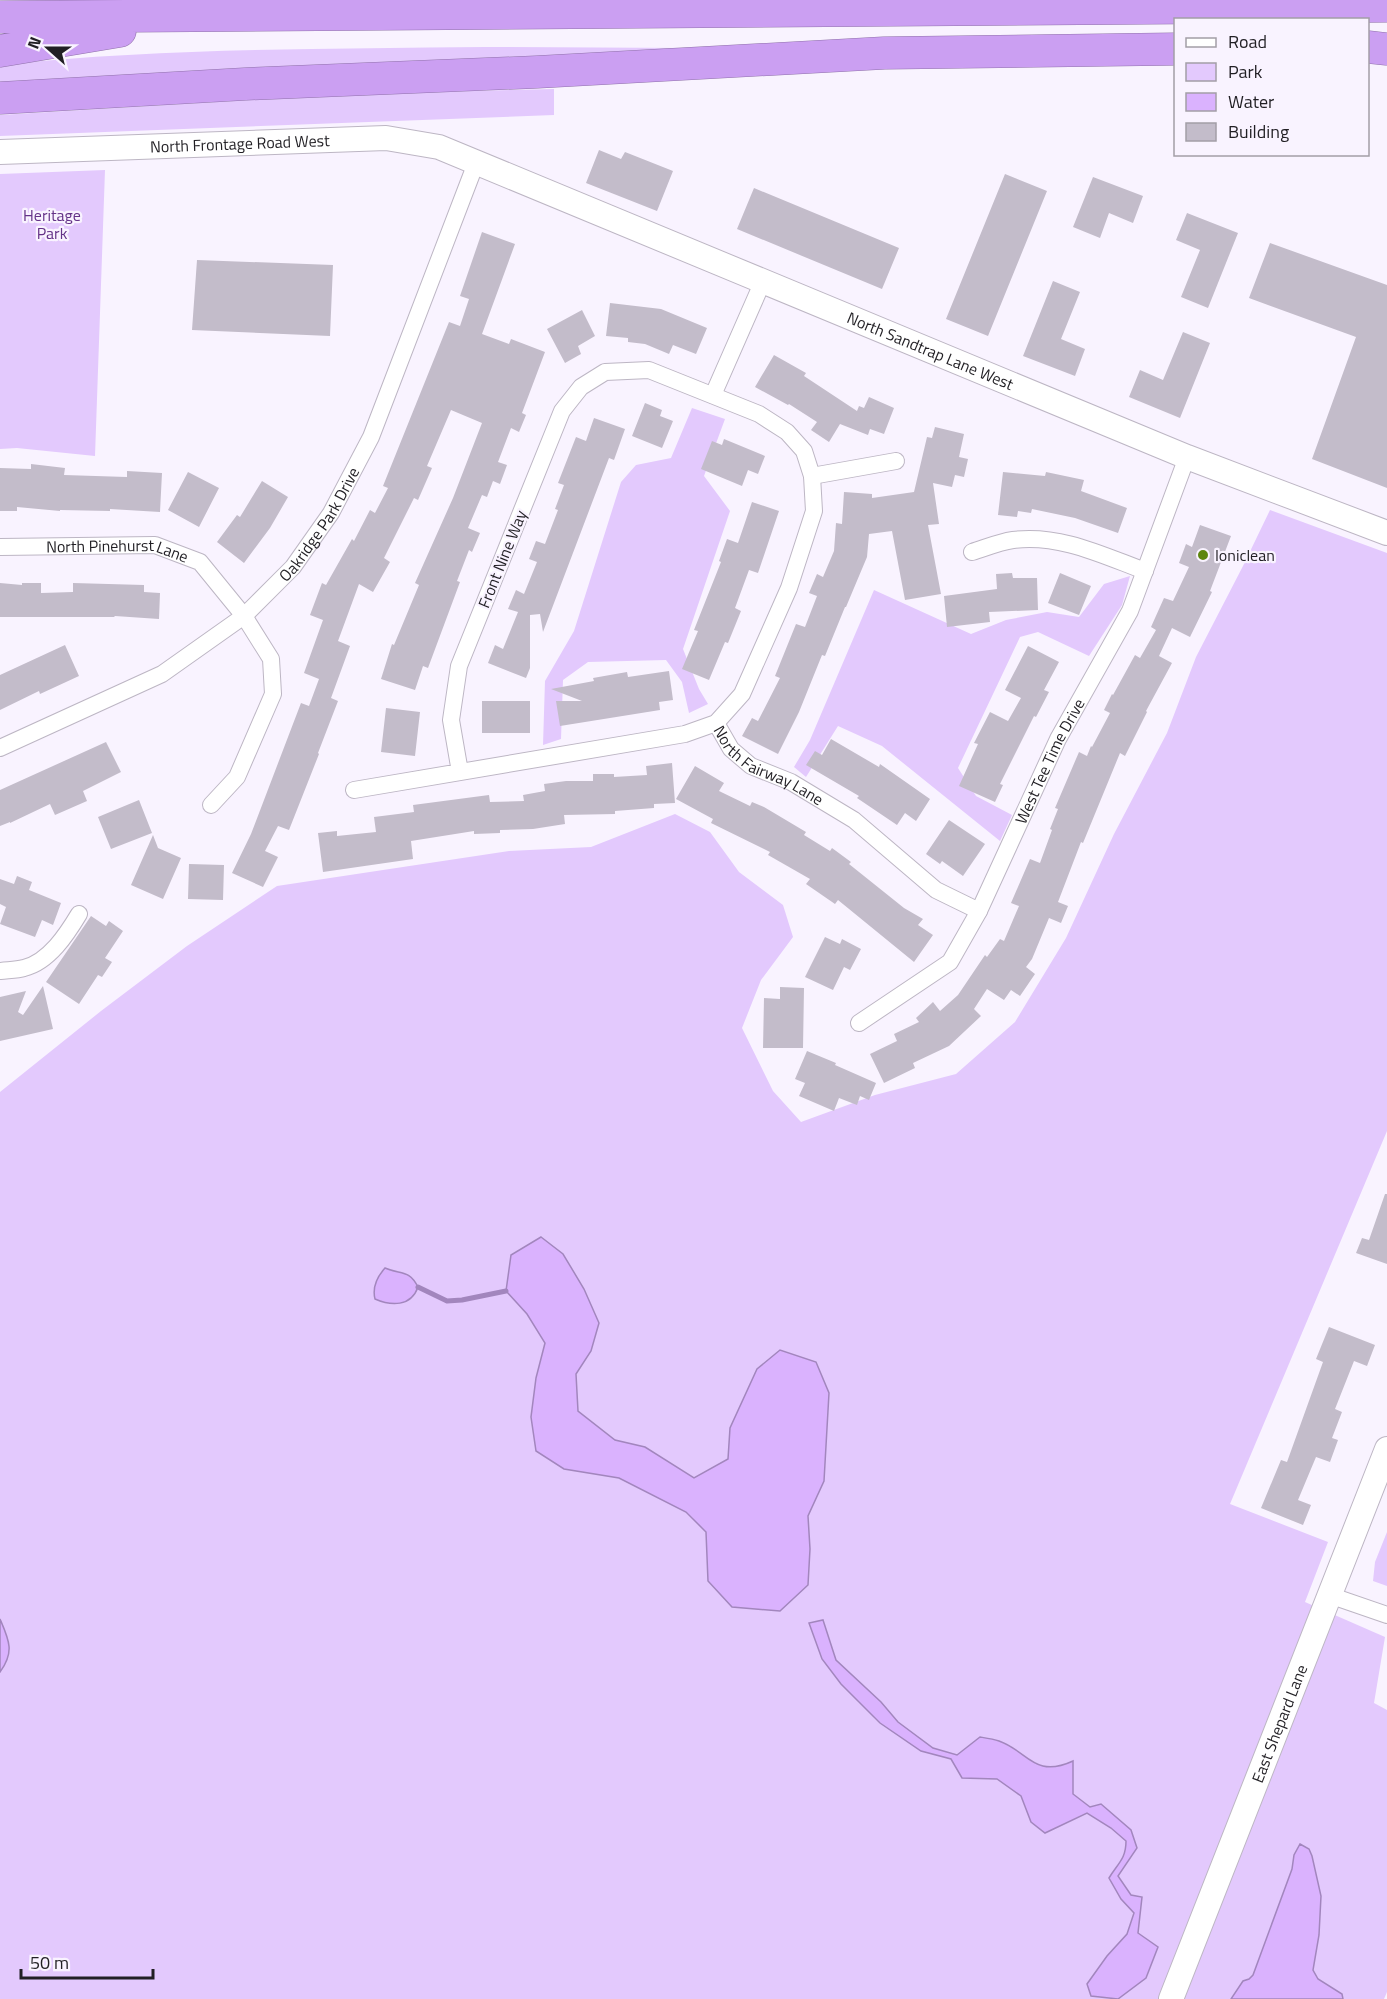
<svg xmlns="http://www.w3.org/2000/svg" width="1387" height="1999" font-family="'Titillium Web',sans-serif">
	<rect width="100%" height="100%" fill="#f9f3ff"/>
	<path fill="#e3c9fd" d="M486,47L687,48L569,56L0,88V65C161,48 324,49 486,47Z
		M554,89V115L0,136V115L345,94Z
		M105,170L95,456L17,448L0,449V174Z
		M692,408L725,419L704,476L730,511L683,649L699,689L708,704L689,713L682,682L666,660L588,662L563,680L561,739L543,745L545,681L574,631L621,482L636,465L671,458Z
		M1270,510L1387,553V1131L1230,1504L1328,1542L1305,1602L1385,1637L1374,1703L1387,1710V1992L1384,1999H0V1092L101,1011L187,946L277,886L509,851L591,847L675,814L710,832L739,872L783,905L793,937L761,980L742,1028L773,1091L801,1122L875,1095L956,1074L1015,1022L1066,938L1114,834L1167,733L1196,657L1243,566Z
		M1130,576L1122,605L1089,656L1038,632L1020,637L958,768L976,796L1012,815L1000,841L882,746L838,726L806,777L794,767L810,740L874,590L971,634L1006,620L1047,612L1079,617L1104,584Z
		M1387,1532V1586L1373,1581L1375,1562Z"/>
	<path fill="#dab2fe" stroke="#a286bd" stroke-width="1.5" d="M541,1237L563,1254L584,1289L599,1323L591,1351L576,1374L578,1411L615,1440L645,1447L694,1478L728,1459L730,1428L757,1369L780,1350L816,1362L829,1393L824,1481L808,1516L810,1549L808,1585L780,1611L732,1607L708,1581L706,1532L686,1512L619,1478L564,1469L536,1451L531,1417L536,1378L545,1343L527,1314L506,1291L511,1255Z
		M385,1268C401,1275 409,1269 418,1287C411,1307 391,1306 375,1299C372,1287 377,1277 385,1268Z
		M0,1619C9,1640 15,1652 0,1672Z
		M823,1620L836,1660L881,1702L898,1722L933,1748L957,1755L980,1737C986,1738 993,1739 999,1741C1028,1751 1034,1779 1073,1761V1794L1090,1807L1101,1804L1131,1830L1137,1848L1118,1876L1131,1895L1142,1897L1138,1933L1158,1947L1146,1978L1118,1999L1091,1996L1087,1984L1107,1956L1127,1934L1134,1913L1121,1899L1109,1878C1118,1863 1126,1859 1126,1841L1111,1828L1087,1813L1045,1833L1031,1822L1021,1796L997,1779L962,1778L951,1759L921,1751L880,1723L841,1684L822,1659L809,1623Z
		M1300,1844L1309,1849L1312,1856L1321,1896L1319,1935L1313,1970L1318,1979L1342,1994L1343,1999H1231L1243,1981L1249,1979L1253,1975L1292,1869L1294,1855Z"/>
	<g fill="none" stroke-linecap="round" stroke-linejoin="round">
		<path stroke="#a286bd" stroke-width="5" d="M418,1287L447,1301L462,1300L506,1291"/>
	</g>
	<path fill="#c3bcca" d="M599,150L621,159L625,152L673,171L657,211L586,183Z
		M1005,174L1047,191L988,336L946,319Z
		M1093,177L1143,196L1133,223L1109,213L1100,238L1073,227Z
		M754,188L899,248L882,289L737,229Z
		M1187,213L1238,233L1208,308L1181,297L1200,250L1176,240Z
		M482,232L515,244L482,334L509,344L511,339L545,352L522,413L526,415L519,432L511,428L498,462L507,465L500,484L493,481L487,497L482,495L468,528L480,533L472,552L469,550L457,581L460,582L428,668L423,666L415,690L381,679L392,644L394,645L419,585L415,583L453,498L482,423L451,410L427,466L432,468L418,500L414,498L384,558L390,562L373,592L359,584L338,641L350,646L331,698L338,701L318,753L319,754L289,830L278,826L265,851L278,857L263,887L232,873L251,834L301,703L309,706L319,679L304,673L323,620L310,615L322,583L326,585L352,539L354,541L370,510L375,513L388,488L383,486L449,322L460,326L469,299L460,296Z
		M1270,243L1387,285V488L1312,459L1356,337L1249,298Z
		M197,260L333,265L330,336L192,330Z
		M1053,281L1080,292L1061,339L1085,349L1075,376L1023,356Z
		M610,303L661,309L707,328L696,354L673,345L669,354L645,344L628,342V338L606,336Z
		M582,310L595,336L578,346L581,354L565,363L547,329Z
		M1183,332L1210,343L1180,418L1129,397L1140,370L1163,380Z
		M774,355L806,373L804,376L857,411L859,406L864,408L869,397L894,408L884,434L870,429L868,435L840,424L829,442L811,430L817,422L789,404L788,405L755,387Z
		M645,403L662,410L660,416L673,421L662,448L632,436Z
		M594,418L625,429L614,460L609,458L543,632L540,614L530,615V668L526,678L488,663L495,645L503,649L518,612L508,609L516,590L524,594L537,562L529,559L536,541L545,544L558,510L555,509L564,485L558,483L576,437L586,441Z
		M935,427L964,434L959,457L968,459L964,477L955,475L952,487L933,483L939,524L928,525L941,594L905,600L892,531L869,534L867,557L846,607H845L825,656L822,655L799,712L778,754L742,736L752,718L758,721L780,678L775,676L796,624L805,627L817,596L809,593L817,574L823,577L834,551L836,523L842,524L844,492L872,494V498L914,492L927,437L932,438Z
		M724,439L765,456L758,474L748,470L742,486L701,469L712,441L722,445Z
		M31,464L65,468L64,475L127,477V471L162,473L160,512L110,509V511L60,510V511L17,507V511H0V468L31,469Z
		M188,472L219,488L199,527L168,510Z
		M1003,472L1045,476L1046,472L1084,480L1081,491L1127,508L1118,533L1075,518L1032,509L1031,513L1018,511L1017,517L998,515Z
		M262,481L288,497L270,528L244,563L217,542L237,515L240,517Z
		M752,502L779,511L758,573L749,570L735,608L741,611L728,643L725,642L709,680L682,669L698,631L694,630L721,562L719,561L727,539L738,543Z
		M1200,525L1231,536L1210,591L1212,592L1190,637L1172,628L1159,656L1172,663L1146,711L1147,712L1125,756L1120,753L1083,843L1081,842L1058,902L1068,906L1061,923L1049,918L1032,959L1026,967L1035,974L1020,996L1011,990L1004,1000L987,989L974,1009L981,1016L949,1046L913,1063L915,1068L884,1083L870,1054L897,1041L894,1034L919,1022L916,1018L933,1002L940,1011L958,995L985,955L987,957L1000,939L1004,941L1019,906L1011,903L1030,859L1040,863L1052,830L1050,829L1058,809L1055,808L1079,752L1087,756L1091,746L1092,747L1110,713L1104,710L1112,694L1113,695L1135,655L1140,658L1156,630L1151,627L1164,598L1173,601L1189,567L1179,563L1186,544L1192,547Z
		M1012,573L1013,578H1037L1038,610L989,612L990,622L947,627L944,596L997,589L996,574Z
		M1060,573L1091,586L1079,615L1048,603Z
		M0,583L22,585V583H41V593L73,592V583L144,585V592L160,593L159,619L115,616L114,617H0Z
		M65,645L79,676L40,694L39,691L0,710V675Z
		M1028,646L1059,662L1044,690L1049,692L1036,717L1034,716L1000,784L1003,785L995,802L959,786L978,744L974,743L990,712L1008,721L1021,698L1005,690Z
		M669,671L673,700L659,702L660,710L560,726L556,701H582L551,689L594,681L593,678L627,672L628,677Z
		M482,701H530V733H482Z
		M386,708L420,712L415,756L381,752Z
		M831,739L879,767L880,764L930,799L916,821L905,813L897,825L857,798L859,796L806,765L815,751L822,755Z
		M106,742L121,772L83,791L87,801L55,815L50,804L10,823V822L0,826V790Z
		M672,763L675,803L654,804V808L615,811V814L564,815L565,824L533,829L500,830V833L474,834V831L411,841L413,859L323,872L318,833L337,831V836L376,832L374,817L414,812L413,805L489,795L490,802L524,801L523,795L545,791L544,784L566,781H593V774H614V777L647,775L646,766Z
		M695,766L724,783L719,791L750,806L752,802L764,807L806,832L804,835L830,851L832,848L851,862L849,864L904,908L923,919L918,925L933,935L914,962L838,900L835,904L806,884L810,879L768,855L770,852L711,823L713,819L676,799Z
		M139,800L152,833L111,849L98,817Z
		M949,820L985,844L963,876L942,861L940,864L926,854Z
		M153,835L158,848L181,858L163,899L131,885Z
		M189,864L224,865L223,900L188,899Z
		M17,876L32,882L29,890L61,903L53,925L42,920L35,937L0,924L6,907L0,904V879L14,884Z
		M91,916L106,926L109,921L123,931L105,958L112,962L102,977L98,975L79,1004L46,982Z
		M825,937L840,944L842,939L861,949L850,970L844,967L833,990L805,977Z
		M43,986L53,1029L0,1041V997L26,991L18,1012L23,1015Z
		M780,987L804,988L803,1048H763L764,998L780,999Z
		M807,1051L836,1063L835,1065L876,1083L869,1100L860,1096L857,1105L839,1098L834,1111L799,1096L805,1083L795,1079Z
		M1385,1194H1387V1264L1356,1253L1362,1238L1369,1240Z
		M1329,1327L1375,1345L1367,1366L1354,1361L1335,1409L1342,1412L1332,1438L1338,1440L1330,1462L1316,1457L1298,1500L1311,1505L1303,1525L1261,1508L1281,1460L1287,1462L1323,1362L1316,1359Z"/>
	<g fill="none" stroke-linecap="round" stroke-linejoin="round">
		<defs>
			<g id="street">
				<path d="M713,395L763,281"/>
				<path d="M812,476L896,461"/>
				<path id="s1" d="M0,547L155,545L200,562L244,616L271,659L273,694L237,777L211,805"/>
				<path d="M972,552C985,548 999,542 1013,540C1060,534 1102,555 1145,571"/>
				<path id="s2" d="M716,723L731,749L751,766L791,782L854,820L936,890L979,911"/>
				<path id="s3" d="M0,748L162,674L244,616L293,567L331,513L371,437L476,163"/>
				<path d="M354,790L685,734L716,723L742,694L789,588L814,511L812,476L804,451L787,432L759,414L649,370L605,372L581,387L562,411L459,666L451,720L460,772"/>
				<path d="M0,971C8,970 17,970 24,968C49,962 67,934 79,914"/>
				<path id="s4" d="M859,1023L950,962L979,911L1058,739L1130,611L1187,457"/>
				<path d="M1329,1595L1387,1615"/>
			</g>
			<g id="secondary">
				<path id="s5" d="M0,152L386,138L439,147L1187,457L1387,533"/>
				<path id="s6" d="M1171,1999L1387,1449"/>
			</g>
			<path id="highway" d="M0,17L1387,6
				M1368,47L1387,49
				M0,51L120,31
				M0,98L245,84L537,72L884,53L1176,49"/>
		</defs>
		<use href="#street" stroke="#bdb6c4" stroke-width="18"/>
		<use href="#secondary" stroke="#bdb6c4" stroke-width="26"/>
		<use href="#highway" stroke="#9072aa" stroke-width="33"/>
		<use href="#street" stroke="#fff" stroke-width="16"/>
		<use href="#secondary" stroke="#fff" stroke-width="24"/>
		<use href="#highway" stroke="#cb9ff2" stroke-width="32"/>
	</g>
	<circle fill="#5d860e" stroke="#f9f3ff" stroke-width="2" cx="1203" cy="555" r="6"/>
	<g text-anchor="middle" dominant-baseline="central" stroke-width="4.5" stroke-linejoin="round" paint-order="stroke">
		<g font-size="16" fill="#211f24" stroke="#f9f3ff">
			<text stroke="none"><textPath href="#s5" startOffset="240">North Frontage Road West</textPath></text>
			<text stroke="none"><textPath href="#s5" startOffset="972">North Sandtrap Lane West</textPath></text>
			<text stroke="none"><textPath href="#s3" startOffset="398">Oakridge Park Drive</textPath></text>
			<text stroke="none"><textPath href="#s1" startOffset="118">North Pinehurst Lane</textPath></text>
			<text transform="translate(502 559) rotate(-68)">Front Nine Way</text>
			<text stroke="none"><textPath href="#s4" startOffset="334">West Tee Time Drive</textPath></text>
			<text stroke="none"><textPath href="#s2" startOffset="70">North Fairway Lane</textPath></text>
			<text stroke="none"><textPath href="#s6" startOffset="296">East Shepard Lane</textPath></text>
		</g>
		<g font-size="16" fill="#643288" stroke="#f9f3ff">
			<text x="52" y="215">Heritage<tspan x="52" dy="18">Park</tspan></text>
		</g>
		<g font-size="16" fill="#211f24" stroke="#f9f3ff" text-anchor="start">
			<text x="1215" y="555">Ioniclean</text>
		</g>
	</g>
	<rect x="1174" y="18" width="195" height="138" fill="#f9f3ff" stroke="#a39ea7" stroke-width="1.5"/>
	<rect x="1186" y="38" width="30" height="9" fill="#ffffff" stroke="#a39ea7" stroke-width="1.5"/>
	<text x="1228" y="48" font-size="18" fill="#211f24">Road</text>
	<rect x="1186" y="63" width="30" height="18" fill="#e3c9fd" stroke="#a39ea7" stroke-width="1.5"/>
	<text x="1228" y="78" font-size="18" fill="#211f24">Park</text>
	<rect x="1186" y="93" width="30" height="18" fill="#dab2fe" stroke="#a39ea7" stroke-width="1.5"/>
	<text x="1228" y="108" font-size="18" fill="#211f24">Water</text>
	<rect x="1186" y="123" width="30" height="18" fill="#c3bcca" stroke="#a39ea7" stroke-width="1.5"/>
	<text x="1228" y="138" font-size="18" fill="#211f24">Building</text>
	<g transform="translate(48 48) rotate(291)" stroke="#f9f3ff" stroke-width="4.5" paint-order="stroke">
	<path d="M0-4.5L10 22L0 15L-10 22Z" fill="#211f24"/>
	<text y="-9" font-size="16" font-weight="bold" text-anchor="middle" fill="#211f24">N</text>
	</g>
	<path d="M21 1969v9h132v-9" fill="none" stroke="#211f24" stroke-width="3"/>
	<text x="30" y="1969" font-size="18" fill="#211f24" stroke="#f9f3ff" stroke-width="4.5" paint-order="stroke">50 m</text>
</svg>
